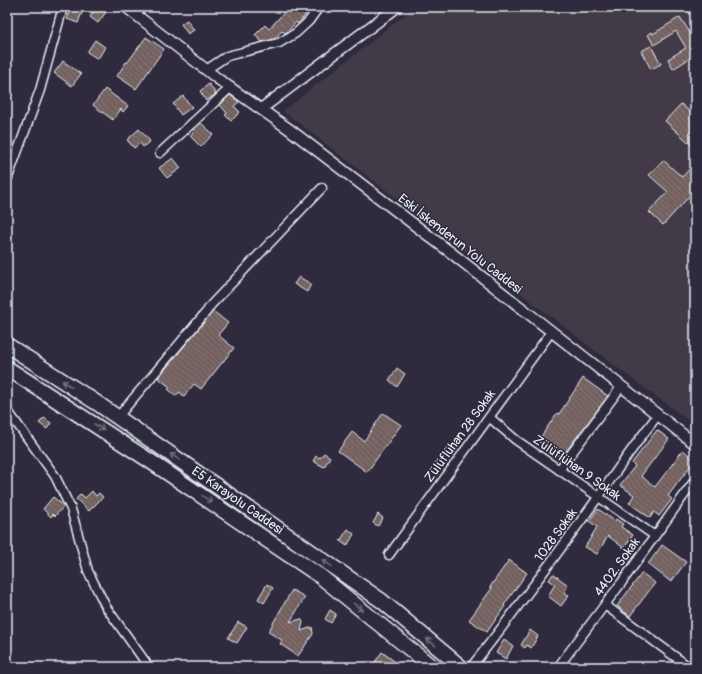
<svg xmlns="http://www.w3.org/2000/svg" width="702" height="674" font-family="Pangolin,sans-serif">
	<defs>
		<pattern id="building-back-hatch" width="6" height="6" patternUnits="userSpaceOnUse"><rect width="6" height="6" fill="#73605f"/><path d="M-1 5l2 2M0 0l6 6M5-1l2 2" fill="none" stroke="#877777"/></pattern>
	</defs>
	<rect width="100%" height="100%" fill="#2f2a3d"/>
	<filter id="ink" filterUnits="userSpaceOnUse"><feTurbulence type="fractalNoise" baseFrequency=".025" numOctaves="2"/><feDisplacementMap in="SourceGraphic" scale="8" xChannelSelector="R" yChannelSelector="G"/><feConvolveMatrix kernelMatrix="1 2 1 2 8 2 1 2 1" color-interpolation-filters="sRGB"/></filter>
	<g filter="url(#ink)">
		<path fill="#433a47" d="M415,7H695V425L631,378L283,111Z"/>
		<path fill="url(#building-back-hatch)" stroke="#e8f1f8" d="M72,7H84L78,23L67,19Z
			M97,7H99L106,12L98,23L90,17Z
			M289,7H306L303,12L306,14L299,23L298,24L296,22L287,32L285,33L282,31L274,39L262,42L255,35L265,25L269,29Z
			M680,17L695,41V55L673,69L668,59L686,48L676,31L654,45L648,35L652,32L653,34Z
			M187,20L194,30L188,34L181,24Z
			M146,37L164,49L136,89L117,76L126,62L127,63Z
			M95,40L105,47L98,59L87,52Z
			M651,46L661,64L651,69L641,51Z
			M63,61L81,74L72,86L54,73Z
			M209,84L216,94L206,101L200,91Z
			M105,89L128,106L123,112L121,109L113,120L93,105Z
			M230,95L239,102L234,106L240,112L231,121L225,115L227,113L220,105Z
			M183,96L192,107L181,115L173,104Z
			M681,104L695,116V148L665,121Z
			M201,123L213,134L201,147L190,136L194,131L193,130Z
			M139,129L150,141L143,147L140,143L134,148L127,140Z
			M173,158L181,168L167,178L159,168Z
			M663,160L682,177L695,163V190L663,225L649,212L668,192L649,175Z
			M299,277L311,284L307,292L294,284Z
			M213,311L228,323L218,335L234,348L201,389L194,384L184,396L179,392L176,396L168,389L170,387L158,378Z
			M397,368L405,374L397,387L389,380Z
			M583,378L608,396L561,458L538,441L557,413L559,414Z
			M383,413L401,425L367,472L338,451L352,432L364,441Z
			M44,418L51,423L47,429L39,423Z
			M657,430L669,439L641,476L655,487L683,450L695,460L668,496L672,499L659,516L654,512L650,518L629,503L634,495L620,485L635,466L632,463Z
			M324,453L330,457L324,467L313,461L316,456L320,458Z
			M92,491L96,496L99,493L103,497L89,511L76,499L81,494L85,498Z
			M53,497L64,506L55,516L53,514L51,517L43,509Z
			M598,509L615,521L616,519L623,524L621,527L633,535L624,548L608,536L597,554L585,547L597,527L589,521Z
			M378,514L383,518L378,526L373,523Z
			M348,529L354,534L347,546L340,541Z
			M662,545L686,562L671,582L648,564Z
			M509,560L527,573L504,605L505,606L487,632L469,620L492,588L490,587Z
			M642,573L655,583L630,616L617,606Z
			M553,574L568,585L564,593L569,595L561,606L548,596L555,584L549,580Z
			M267,584L273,588L264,603L258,599Z
			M292,590L305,597L290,622L301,619L303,622L301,631L312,627L313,634L298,656L280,644L282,640L268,632Z
			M330,610L336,614L331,623L325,619Z
			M238,622L247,627L237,643L228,638Z
			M530,630L538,636L531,648L527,645L525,648L521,645Z
			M504,640L513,646L506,659L496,653Z
			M382,652L402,667H381L375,662Z"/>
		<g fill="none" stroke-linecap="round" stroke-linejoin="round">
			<defs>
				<path id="minor" d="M206,70L227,56L279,43L296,33L309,21L319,7
					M160,153L230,88
					M7,180L40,90L63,7
					M7,410L55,476L71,509L88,571L106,607L149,667
					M489,417L516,440L655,536
					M116,419L207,311L210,306L322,188
					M559,470L621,387
					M389,555L551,332
					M605,605L689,667
					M471,667C515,612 557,554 599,496C618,469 637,441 658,415
					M558,667L622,582L695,480"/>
				<path id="tertiary" d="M126,7L218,79L289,129L454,255L695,444
					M261,109L397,7"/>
				<g id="trunk">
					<path id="s1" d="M7,345L97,403L382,601L461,667"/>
					<path d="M7,368L150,461L320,576L432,667"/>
				</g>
			</defs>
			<use href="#minor" stroke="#e8f1f8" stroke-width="11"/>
			<use href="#tertiary" stroke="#e8f1f8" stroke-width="13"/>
			<use href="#trunk" stroke="#e8f1f8" stroke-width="17"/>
			<use href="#minor" stroke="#2f2a3d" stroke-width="8"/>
			<use href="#tertiary" stroke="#2f2a3d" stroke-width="10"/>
			<use href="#trunk" stroke="#2f2a3d" stroke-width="14"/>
		</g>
		<defs><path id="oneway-shaft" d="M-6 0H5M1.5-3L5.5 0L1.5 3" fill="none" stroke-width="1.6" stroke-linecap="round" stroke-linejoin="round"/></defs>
		<g stroke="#70707e">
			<use href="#oneway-shaft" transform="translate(67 384) rotate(-147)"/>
			<use href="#oneway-shaft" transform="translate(99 427) rotate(33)"/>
			<use href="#oneway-shaft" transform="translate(175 457) rotate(-145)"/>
			<use href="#oneway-shaft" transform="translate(207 499) rotate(34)"/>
			<use href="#oneway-shaft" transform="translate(327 563) rotate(-145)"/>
			<use href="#oneway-shaft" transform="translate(358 607) rotate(39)"/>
			<use href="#oneway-shaft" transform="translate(431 642) rotate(-140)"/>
		</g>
	</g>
	<g text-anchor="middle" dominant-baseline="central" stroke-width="3" stroke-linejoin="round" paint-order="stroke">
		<g font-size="13" fill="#e8f1f8" stroke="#2f2a3d">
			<text transform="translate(460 244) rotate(38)">Eski İskenderun Yolu Caddesi</text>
			<text transform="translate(460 436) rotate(-54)">Zülüflühan 28 Sokak</text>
			<text transform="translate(577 468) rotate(35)">Zülüflühan 9 Sokak</text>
			<text stroke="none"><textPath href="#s1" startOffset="278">E5 Karayolu Caddesi</textPath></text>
			<text transform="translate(556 535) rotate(-54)">1028 Sokak</text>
			<text transform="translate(617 567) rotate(-54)">4402. Sokak</text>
		</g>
	</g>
	<rect width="702" height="674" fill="none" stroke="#2f2a3d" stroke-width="24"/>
	<rect x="12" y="12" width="678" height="650" fill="none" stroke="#e8f1f8" stroke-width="1.5" filter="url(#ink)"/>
</svg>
